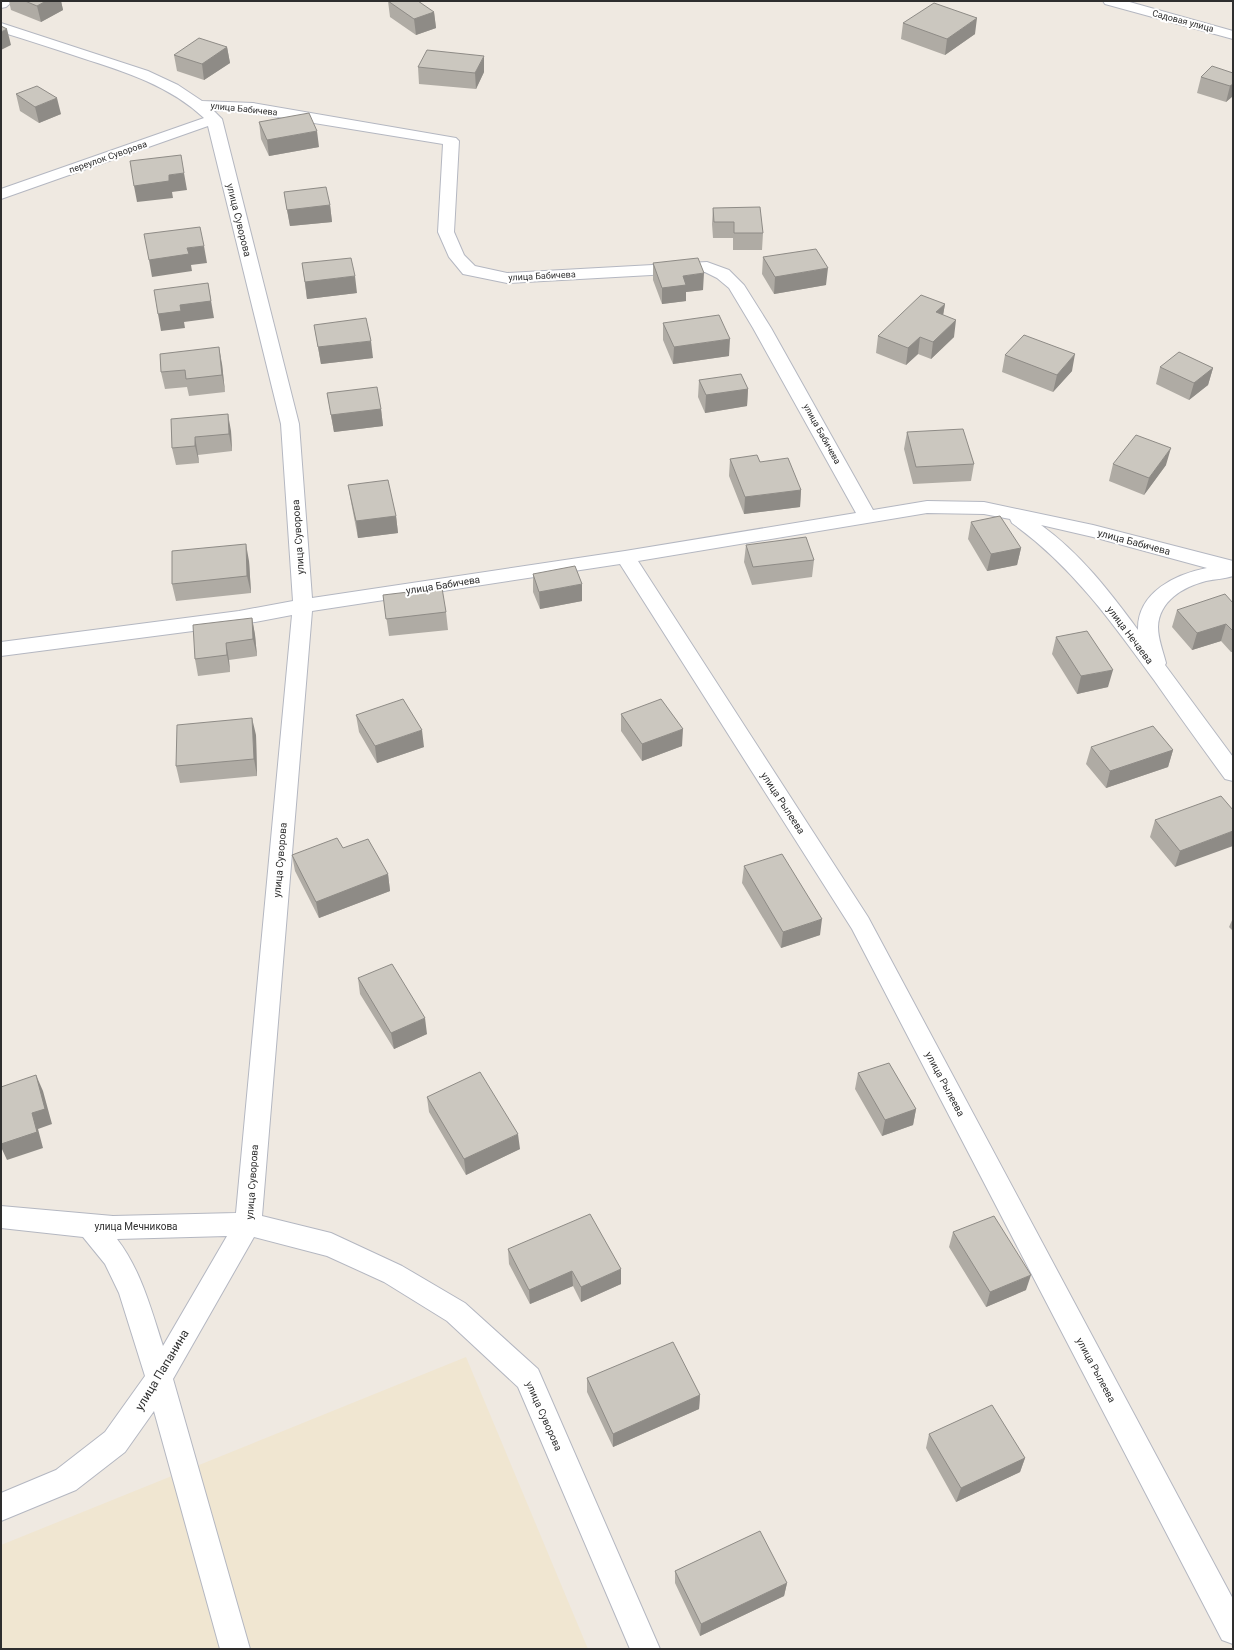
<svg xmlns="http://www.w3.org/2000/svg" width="1234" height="1650" font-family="Roboto,sans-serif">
	<rect width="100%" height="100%" fill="#efe9e1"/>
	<path fill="#f0e6d1" d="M466,1357L588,1649H1V1545Z"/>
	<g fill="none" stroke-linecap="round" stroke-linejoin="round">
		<defs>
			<path id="minor" d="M1,1H13L6,7L1,8Z
				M1103,1H1126L1233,31V39L1105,4Z
				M1,23L148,71L178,85L202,101L253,103L456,138L459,141L454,232L464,255L475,266L507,273L707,262L729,270L744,285L771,328L873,510L927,501L984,502L1093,525L1233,561V576C1224,579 1215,579 1206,581C1183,587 1159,601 1158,627C1158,639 1163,651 1166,663L1165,665L1233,757V781L1225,779C1201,746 1177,713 1154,680C1112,622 1071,565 1012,523L1010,519L984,514L927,513L638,561L868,917L1233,1599V1644L1222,1640L852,929L620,564L312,611L262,1216L331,1233L402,1266L465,1303L538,1369L660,1649H630L518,1387L447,1321L384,1282L327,1256L254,1237L173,1379L250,1649H220L154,1411L125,1452L76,1490L1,1521V1493L56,1470L105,1432L145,1376L119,1293L105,1264L83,1237L1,1228V1206L113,1216L236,1213L292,615L239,625L1,656V642L239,611L293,601L281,424L208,126L1,199V189L204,118C170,86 126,72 82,58C55,49 28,40 1,32ZM213,110L253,113L443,144L438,232L449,257L463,274L507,283L705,272L717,278L729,288L753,328L856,513L625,551L312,598L299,424L222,119ZM1041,525L1093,537L1207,568C1176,574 1137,592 1138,630C1110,592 1080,553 1041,525ZM227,1236L163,1346C151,1309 141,1270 117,1239Z"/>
		</defs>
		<use href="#minor" stroke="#b4b7c1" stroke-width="2"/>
		<use href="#minor" fill="#fff" fill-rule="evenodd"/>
	</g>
	<path fill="#afaba4" d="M9,1H61L63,10L41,22L11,10Z
		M388,1L434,12L436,28L416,35L390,17Z
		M903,23L975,34L945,55L901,39Z
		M227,47L230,63L204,80L177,71L174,55Z
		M418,67L484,72L476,89L419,84Z
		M1233,73V96L1226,102L1197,93L1201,77Z
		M16,94L61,114L39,123L20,111Z
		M259,122L319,147L269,156L261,139Z
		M284,192L330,205L332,222L290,226Z
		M713,208L763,233L762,250H733V238H713L712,224Z
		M763,257L826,285L774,294L762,274Z
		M302,263L357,293L307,299Z
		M653,263L703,290L686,292V301L662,304L653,280Z
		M945,304L943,315L954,337L931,359L918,354L906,365L876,353L878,336Z
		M663,323L729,356L673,364L663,340Z
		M314,325L373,358L321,364Z
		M1005,355L1072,371L1053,392L1002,372Z
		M222,364L225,392L189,396L187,387L165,389L161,372Z
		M1160,367L1213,368L1208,385L1189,400L1156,384Z
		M699,380L748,389L747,406L705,413L698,397Z
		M327,393L381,409L383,426L334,432Z
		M171,419L231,431L232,451L198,455L199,463L176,465L172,448Z
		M907,432L974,464L971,481L913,484L904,449Z
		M730,459L760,462L801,490L800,507L744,514L729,476Z
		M1113,464L1166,465L1144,495L1109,481Z
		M348,485L396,516L398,533L358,538L351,502Z
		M971,522L1021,548L1017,565L987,571L968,539Z
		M746,545L814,560L812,577L752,585L744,562Z
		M249,561L251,593L176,601L172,584Z
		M533,574L582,601L540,609L533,592Z
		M383,595L446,612L448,630L389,636Z
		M1233,603V652H1231L1221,641L1192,650L1172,627L1177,610Z
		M252,618L255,635L257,656L229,660L230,672L198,676L195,659Z
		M1056,637L1108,687L1077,694L1052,654Z
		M621,714L682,746L642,761L621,731Z
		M356,715L424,747L377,763L359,732Z
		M256,735L257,776L180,783L176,766Z
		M1091,747L1173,750L1168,767L1106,788L1086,764Z
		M1233,810L1175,867L1150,837L1155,820Z
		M292,855L388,874L390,891L319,918L295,871Z
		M744,866L820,935L781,948L742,883Z
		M1233,918V931L1229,927Z
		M358,978L427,1034L394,1049L360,994Z
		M858,1073L916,1109L913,1125L882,1136L855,1089Z
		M427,1097L520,1149L466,1175L429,1112Z
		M953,1232L1026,1290L986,1307L949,1247Z
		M508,1249L621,1284L581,1302L573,1286L530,1304L509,1264Z
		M587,1378L700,1395L699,1409L613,1447L587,1392Z
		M929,1434L1025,1458L1020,1472L956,1502L926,1448Z
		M675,1571L787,1583L784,1596L700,1636L675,1583Z"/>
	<path fill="#8e8b86" d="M46,1H61L63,10L41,22L37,6Z
		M434,12L436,28L416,35L414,19Z
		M977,18L975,34L945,55L947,39Z
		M7,29L11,45L1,50V32Z
		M227,47L230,63L204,80L202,64Z
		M484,56V72L476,89L475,73Z
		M1233,84V96L1226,102L1230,86Z
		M57,98L61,114L39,123L35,107Z
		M317,131L319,147L269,156L267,140Z
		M184,173L187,190L172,192L173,198L137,202L134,186L169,175Z
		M330,205L332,222L290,226L287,210Z
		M204,246L207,263L191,265L192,271L152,277L149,260L187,248Z
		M828,268L826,285L774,294L775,277Z
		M704,273L703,290L686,292V301L662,304V288L683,276Z
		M355,276L357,293L307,299L305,282Z
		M208,283L214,318L184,322L185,328L161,331L158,314Z
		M945,304L942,321L936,312Z
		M956,320L954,337L931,359L933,342Z
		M920,337L918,354L906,365L908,348Z
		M730,339L729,356L673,364L674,347Z
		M371,341L373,358L321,364L318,347Z
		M219,347L222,364L225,392L222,375Z
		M1075,354L1072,371L1053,392L1057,375Z
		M1213,368L1208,385L1189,400L1194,383Z
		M748,389L747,406L705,413L706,395Z
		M381,409L383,426L334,432L331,415Z
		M228,414L231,431L232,451L229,434Z
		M195,437L198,455L199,463L195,446Z
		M1171,448L1166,465L1144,495L1149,478Z
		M801,490L800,507L744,514L745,497Z
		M396,516L398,533L358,538L356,521Z
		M246,544L249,561L251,593L247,576Z
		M1021,548L1017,565L987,571L991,554Z
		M582,584V601L540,609L539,592Z
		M252,618L255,635L257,656L253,639Z
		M1226,624L1221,641L1192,650L1197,633Z
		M226,643L229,660L230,672L227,655Z
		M1113,670L1108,687L1077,694L1081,676Z
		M252,718L256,735L257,776L254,759Z
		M683,729L682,746L642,761V744Z
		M422,730L424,747L377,763L375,746Z
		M1173,750L1168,767L1106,788L1110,771Z
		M1233,831V846L1175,867L1180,851Z
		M388,874L390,891L319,918L316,902Z
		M822,919L820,935L781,948L783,932Z
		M425,1018L427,1034L394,1049L391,1033Z
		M36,1075L43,1091L52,1124L38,1129L43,1148L7,1160L1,1147V1144L32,1113Z
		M916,1109L913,1125L882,1136L885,1120Z
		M518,1134L520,1149L466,1175L464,1159Z
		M621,1269V1284L581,1302V1287Z
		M572,1271L573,1286L530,1304L529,1290Z
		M1031,1275L1026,1290L986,1307L990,1292Z
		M700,1395L699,1409L613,1447V1434Z
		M1025,1458L1020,1472L956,1502L961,1488Z
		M787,1583L784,1596L700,1636L701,1624Z"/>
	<path fill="#cbc7bf" stroke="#8e8b86" d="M25,1H46L37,6Z
		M388,1H418L434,12L414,19Z
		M934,3L977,18L947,39L903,23Z
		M1,26L7,29L1,32Z
		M199,38L227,47L202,64L174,55Z
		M427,50L484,56L475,73L418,67Z
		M1212,66L1233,73V84L1230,86L1201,77Z
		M37,86L57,98L35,107L16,94Z
		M309,113L317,131L267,140L259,122Z
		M181,155L184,173L169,175V181L134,186L130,161Z
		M326,187L330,205L287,210L284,192Z
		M760,207L763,233H734V222H714L713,208Z
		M200,227L204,246L187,248L189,254L149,260L144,234Z
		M816,249L828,268L775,277L763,257Z
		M351,258L355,276L305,282L302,263Z
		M698,258L704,273L683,276L686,285L662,288L653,263Z
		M208,283L211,301L180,305L181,311L158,314L154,290Z
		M921,295L945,304L936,312L956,320L933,342L920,337L908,348L878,336Z
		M719,315L730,339L674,347L663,323Z
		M366,318L371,341L318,347L314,325Z
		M1024,335L1075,354L1057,375L1005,355Z
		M219,347L222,375L186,379L185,370L161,372L160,354Z
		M1179,352L1213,368L1194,383L1160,367Z
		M741,374L748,389L706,395L699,380Z
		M377,387L381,409L331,415L327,393Z
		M228,414L229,434L195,437V446L172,448L171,419Z
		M963,429L974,464L916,467L907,432Z
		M1136,435L1171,448L1149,478L1113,464Z
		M757,455L760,462L788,458L801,490L745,497L730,459Z
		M388,480L396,516L356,521L348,485Z
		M1000,516L1021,548L991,554L971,522Z
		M806,537L814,560L753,567L746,545Z
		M246,544L247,576L172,584V551Z
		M575,566L582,584L539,592L533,574Z
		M442,588L446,612L386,619L383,595Z
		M1225,594L1233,603V631L1226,624L1197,633L1177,610Z
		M252,618L253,639L226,643L227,655L195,659L193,625Z
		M1087,631L1113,670L1081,676L1056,637Z
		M403,699L422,730L375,746L356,715Z
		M661,699L683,729L642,744L621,714Z
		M252,718L254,759L176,766L177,725Z
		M1153,726L1173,750L1110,771L1091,747Z
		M1221,796L1233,810V831L1180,851L1155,820Z
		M337,838L343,848L368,839L388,874L316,902L292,855Z
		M782,854L822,919L783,932L744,866Z
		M392,964L425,1018L391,1033L358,978Z
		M889,1063L916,1109L885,1120L858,1073Z
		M480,1072L518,1134L464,1159L427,1097Z
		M36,1075L45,1109L32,1113L37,1132L1,1144V1087Z
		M590,1214L621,1269L581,1287L572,1271L529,1290L508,1249Z
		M994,1216L1031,1275L990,1292L953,1232Z
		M673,1342L700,1395L613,1434L587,1378Z
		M992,1405L1025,1458L961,1488L929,1434Z
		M760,1531L787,1583L701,1624L675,1571Z"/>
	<g text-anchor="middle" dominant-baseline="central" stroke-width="4" stroke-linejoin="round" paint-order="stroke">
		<g font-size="9" fill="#2e2e2e" stroke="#fff">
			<text transform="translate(1183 21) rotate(15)">Садовая улица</text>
			<text transform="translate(244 109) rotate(6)">улица Бабичева</text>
			<text transform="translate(108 157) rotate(-19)">переулок Суворова</text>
			<text transform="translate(542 276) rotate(-3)">улица Бабичева</text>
			<text transform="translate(822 434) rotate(61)">улица Бабичева</text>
		</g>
		<g font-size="10" fill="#2e2e2e" stroke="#fff">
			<text transform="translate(239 220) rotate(76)">улица Суворова</text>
			<text transform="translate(298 537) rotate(-94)">улица Суворова</text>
			<text transform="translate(1134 542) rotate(15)">улица Бабичева</text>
			<text transform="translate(443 585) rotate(-9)">улица Бабичева</text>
			<text transform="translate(1130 635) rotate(53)">улица Нечаева</text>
			<text transform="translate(783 803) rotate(57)">улица Рылеева</text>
			<text transform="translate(280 860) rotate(-85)">улица Суворова</text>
			<text transform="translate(945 1084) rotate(62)">улица Рылеева</text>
			<text transform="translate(252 1182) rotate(-86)">улица Суворова</text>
			<text x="136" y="1226">улица Мечникова</text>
			<text transform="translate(1096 1370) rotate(62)">улица Рылеева</text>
			<text transform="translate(544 1416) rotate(66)">улица Суворова</text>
		</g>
		<g font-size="12" fill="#2e2e2e" stroke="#fff">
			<text transform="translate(162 1370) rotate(-59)">улица Папанина</text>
		</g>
	</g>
	<rect width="1234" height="1650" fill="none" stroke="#2e2e2e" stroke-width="4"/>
</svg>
